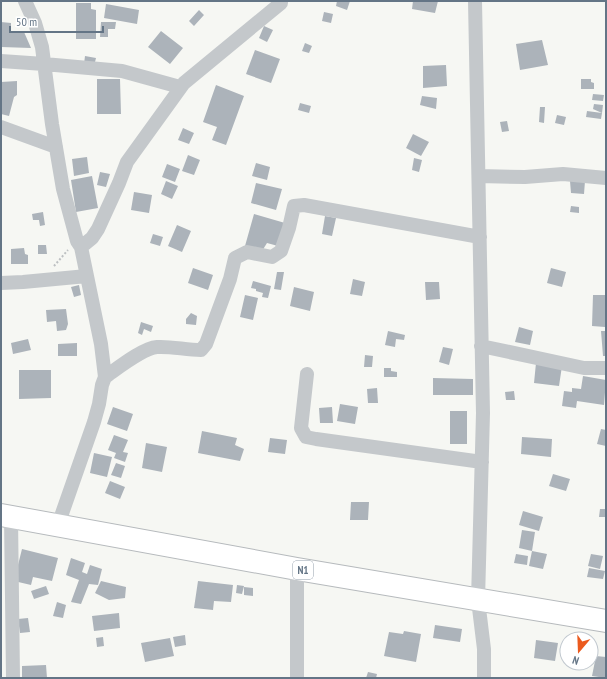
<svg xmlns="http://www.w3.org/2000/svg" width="607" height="679" font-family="'PT Sans Narrow',sans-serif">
	<rect width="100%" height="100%" fill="#f6f7f3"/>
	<path fill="#acb3ba" d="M337,1H350L347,10L336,6Z
		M413,1H438L435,13L412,9Z
		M76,3H91V9L96,10V39H76Z
		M106,4L139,10L137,24L104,18Z
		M199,10L204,15L194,26L189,21Z
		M324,12L333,14L331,23L322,21Z
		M1,22L11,23V31L24,32L31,48L1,47Z
		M101,22H116L115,29H108V37H100Z
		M264,26L273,30L267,42L259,38Z
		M161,31L183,48L170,64L148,47Z
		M542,40L548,65L520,70L516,44Z
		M305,43L312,46L309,53L302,51Z
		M255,50L280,59L271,83L246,74Z
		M85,56L96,58L94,66L84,64Z
		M446,65L447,86L423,88V66Z
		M97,79H120L121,114H97Z
		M581,79H591V82L594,83V89H581Z
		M17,81V95L14,97L9,116L1,114V82Z
		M216,85L244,96L226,145L212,140L217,127L203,122Z
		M593,94L604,95L603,101L592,100Z
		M422,96L437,98L436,109L420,105Z
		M300,103L311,106L309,113L298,110Z
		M594,104L603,105L602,113L601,119L586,117L587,111L602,113L593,109Z
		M540,107H545L544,123L539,122Z
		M557,115L566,117L564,125L555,123Z
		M507,121L509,131L502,132L500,122Z
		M183,128L194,133L189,144L178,140Z
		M413,134L429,142L421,156L406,148Z
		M188,155L200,160L194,175L182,171Z
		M87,157L89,173L74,176L72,159Z
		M414,158L422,160L419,172L412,170Z
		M256,163L270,167L267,180L252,176Z
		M167,164L180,169L175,182L162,177Z
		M100,172L110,174L106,187L97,185Z
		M92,176L98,208L76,212L71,180Z
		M166,181L178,186L172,199L161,194Z
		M570,181H585L584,194L571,193Z
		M256,183L282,189L276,210L251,203Z
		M134,192L152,195L149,213L131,210Z
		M571,206L579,207V213L570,212Z
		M43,212L45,225L40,226L39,220H33L32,214Z
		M254,214L285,223L278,246L267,243L262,251L245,246Z
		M325,216L336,218L332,236L322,234Z
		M177,225L191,231L182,252L168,246Z
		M153,234L163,237L160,246L150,243Z
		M38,245H46L47,254H38Z
		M24,248L25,254L28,255V264H11V249Z
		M193,268L213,275L208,290L188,283Z
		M551,268L566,272L562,287L547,283Z
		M277,272H284L281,290L274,289Z
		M353,279L365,282L362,296L350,294Z
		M253,281L271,286L268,298L262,297L263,293L256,291V289L251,288Z
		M425,282H439L440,299L426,300Z
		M79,285L81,295L74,297L71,287Z
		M294,287L314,292L310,311L290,306Z
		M245,295L258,298L253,320L240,317Z
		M593,295H606L605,327L592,326Z
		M66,309L68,324L66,330L57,331L56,321L47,322L46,310Z
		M191,313L197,316L196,325L186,324V319Z
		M141,322L153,326L151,332L144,329L142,335L138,333Z
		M519,327L533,331L530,345L515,342Z
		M388,331L405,335L404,340L396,339L395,347L385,345Z
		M601,331H606V356H603Z
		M28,339L31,350L13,354L11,343Z
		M77,343V356H58V344Z
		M443,347L453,349L449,365L439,362Z
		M365,355L373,356L372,367H364Z
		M536,363L562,366L559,386L534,383Z
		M384,368H391V371L397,372V377H384Z
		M19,370H51V398L19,399Z
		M583,376L606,380L604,405L577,401L576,408L562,406L564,391L572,392V388L581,389Z
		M433,378L473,379V395H433Z
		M377,388L378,403H368L367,389Z
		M514,391L515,400H506L505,392Z
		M340,404L358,407L355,424L337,421Z
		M113,407L133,414L127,431L107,424Z
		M332,407L333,423H320L319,408Z
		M450,411H467V444H450Z
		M601,429L606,430V446L597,444Z
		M202,431L237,438L235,445L244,449L240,461L198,453Z
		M114,435L128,440L123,452L128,453L125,462L114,458L116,453L108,450Z
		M522,437L552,439L551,457L521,454Z
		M270,438L287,440L285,454L268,452Z
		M146,443L167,447L162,472L142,468Z
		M94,453L112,457L107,477L90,473Z
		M116,463L125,466L121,478L111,475Z
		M553,474L570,479L566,491L549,486Z
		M110,481L125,487L120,499L105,493Z
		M351,502H369L368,520H350Z
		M600,509H606V517H599Z
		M523,511L543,517L539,531L519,525Z
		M522,530L535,532L532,551L519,548Z
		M22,549L58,558L52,581L33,577L31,585L14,581Z
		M532,551L547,554L543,569L529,566Z
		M516,554L528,556L527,565L514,563Z
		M591,554L603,556L600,569L588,566Z
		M71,558L85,563L82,572L87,574L90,565L102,569L98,585L89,584L81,604L71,602L79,580L66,575Z
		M589,568L605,571L603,579L587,577Z
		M101,581L126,587L125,598L109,600L95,593Z
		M198,581L233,585L231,602L214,601L213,610L194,608Z
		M237,585L244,586L242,594L236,593Z
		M46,586L49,594L34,599L31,591Z
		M244,587L253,588V596L244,595Z
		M57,602L66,605L63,618L53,616Z
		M119,613L120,628L94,631L92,616Z
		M28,618L30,632L20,633L18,619Z
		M435,625L462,629L460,642L433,638Z
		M404,631L421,634L416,662L384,656L389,632L403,634Z
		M185,635L186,645L175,647L173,637Z
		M103,637L104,646L97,647L96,638Z
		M170,638L174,656L145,662L141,643Z
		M536,640L558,643L555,661L534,658Z
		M596,656L606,657V678L592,676Z
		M46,665L47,678H22V666Z
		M368,672L377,674L376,678H366Z"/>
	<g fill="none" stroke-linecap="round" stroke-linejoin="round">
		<defs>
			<path id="trunk" d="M1,515L297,569L606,621"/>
		</defs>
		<use href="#trunk" stroke="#b6babd" stroke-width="24"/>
		<path stroke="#bdc0c2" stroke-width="2" stroke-dasharray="2 2" stroke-linecap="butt" d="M54,266L68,250"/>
		<path stroke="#c4c8cb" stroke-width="14" d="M25,1L35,23L42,47L52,124L63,189L77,241L81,247L101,344L105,377L102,385L99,404L94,422L58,525
			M475,1L483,413L478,600L484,649V678
			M1,61L44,64L122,71L180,87
			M1,127L56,147
			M479,176L525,177L563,174L606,178
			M81,247L92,238L98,229L119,183L127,162L184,83L281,3V1
			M1,283L23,282L87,276
			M481,346L584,368H606
			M307,374L301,428L306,437L316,439L482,462
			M105,377C118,368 143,348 157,347C171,346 186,350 201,350L206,344L230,279L235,258L247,252L272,257L281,251L289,228L294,206L304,205L480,237
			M11,517L13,678
			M297,569V678"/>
		<use href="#trunk" stroke="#fff" stroke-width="22"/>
	</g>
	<g text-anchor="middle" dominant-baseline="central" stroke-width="4" stroke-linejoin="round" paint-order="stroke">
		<rect fill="#fff" stroke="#929eaa" stroke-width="1" x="293" y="561" width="20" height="18" rx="3"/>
		<g font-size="11" font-weight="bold" fill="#647586">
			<text x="303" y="570">N1</text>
		</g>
	</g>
	<rect width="607" height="679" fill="none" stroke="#647586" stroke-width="4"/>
	<g transform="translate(579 651) rotate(199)"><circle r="19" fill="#ffffff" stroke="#c1c8cf"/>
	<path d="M0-3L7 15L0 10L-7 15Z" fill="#eb5a1e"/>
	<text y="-6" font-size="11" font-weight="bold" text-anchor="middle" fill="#647586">N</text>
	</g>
	<path d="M10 26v6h93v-6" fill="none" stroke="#647586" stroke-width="2"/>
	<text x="16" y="26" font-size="12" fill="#647586" stroke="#ffffff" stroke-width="3" paint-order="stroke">50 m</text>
</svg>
